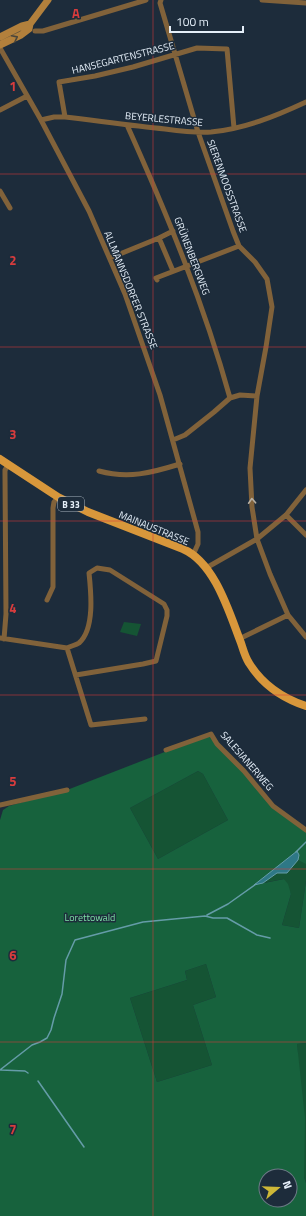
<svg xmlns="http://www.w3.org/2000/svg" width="306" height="1216" font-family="'Titillium Web',sans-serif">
	<rect width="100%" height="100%" fill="#1d2c3b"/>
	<path fill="#155434" d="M124,622L141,624L137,636L120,632Z
		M198,771L203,774L228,820L158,859L130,808Z
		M306,846V881L299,928L282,925L291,894L284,879L263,883L277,873L294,864L298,860L299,861Z
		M206,964L216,997L193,1005L212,1065L157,1082L130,998L187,980L185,971Z
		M306,1043V1183L304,1177L297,1044Z"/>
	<path fill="#17623d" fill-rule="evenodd" d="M211,734L273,806L306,830V864L298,860L287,873H277L264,883L284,879L288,884L291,894L282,925L299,928L306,881V1043L297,1044L305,1118L304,1177L306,1183V1216H0V820L3,810L9,806L67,790ZM198,771L203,774L228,820L158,859L130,808ZM206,964L216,997L193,1005L212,1065L157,1082L130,998L187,980L185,971ZM266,1176H290V1200H266Z"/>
	<path fill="#2e7886" stroke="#659ca8" d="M297,851L299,855L298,860L287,873H277L263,883L254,885Z"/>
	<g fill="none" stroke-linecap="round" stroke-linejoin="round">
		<path stroke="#659ca8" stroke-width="1.5" d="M296,852L306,842
			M207,915L228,904L256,884
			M0,1070L32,1045L40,1042L47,1038L51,1030L54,1018L62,994L66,960L75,940L143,922L205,916L213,918H227L257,935L270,938
			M1,1070L25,1071L28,1073
			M38,1081L84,1147"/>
		<path stroke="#81623a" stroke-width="5" d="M161,0L160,3L198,132L233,231L239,246L255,262L267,279L272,307L266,347L257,396L250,468L252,507L257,539L270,574L288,615L306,637
			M262,0L306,3
			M35,31H43L146,0
			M0,48L41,120L89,211L125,294L160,395L198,532V544L193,555
			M0,110L27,96
			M65,117L59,82L95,76L133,67L197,48L227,49L234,128
			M41,120L54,117H65C99,121 132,126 165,129C180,131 196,133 211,132C244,129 276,116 306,102
			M127,125C167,214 204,304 230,398
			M0,191L10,208
			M110,258L159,238
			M173,271L159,238L173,231
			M157,280L156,278L239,246
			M173,440L185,435L214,412L230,398L240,395L257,396
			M99,471C128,479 151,473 180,464
			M286,515L306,535
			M206,568L257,539L286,515L306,490
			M47,600L53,587V508L54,502L58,497
			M0,638L67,648
			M4,639L6,614L5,475V470L9,464
			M239,639L288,615
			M67,648C71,646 76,645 79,643C95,629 91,592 89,573L97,568L110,570L164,604L167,610V616L156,661L143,664L76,675
			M67,648L91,725L145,719
			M166,750L211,734L217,744L244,771L273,806L306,830
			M0,805L67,790"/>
		<path stroke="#b2803c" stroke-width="7" d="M0,37L22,26L30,24
			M0,45L21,35L29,29L30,24L48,0"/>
		<path stroke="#d8973b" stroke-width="8" d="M0,459L58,497L88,512L183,549C215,563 229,612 241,643C243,649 245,657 249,663C262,684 282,698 306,706"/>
	</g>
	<defs><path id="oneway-chevron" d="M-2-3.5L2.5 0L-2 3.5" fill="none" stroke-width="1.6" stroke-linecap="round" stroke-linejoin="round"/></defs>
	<use stroke="#4a453b" href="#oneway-chevron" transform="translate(15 38) rotate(-27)"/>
	<use stroke="#b8b0a3" href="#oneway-chevron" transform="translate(252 501) rotate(-93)"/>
	<path fill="none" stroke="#d83c3d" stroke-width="1" stroke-opacity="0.55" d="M153,0V1216M0,174H306M0,347H306M0,521H306M0,695H306M0,869H306M0,1042H306"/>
	<g text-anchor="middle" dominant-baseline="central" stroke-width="3" stroke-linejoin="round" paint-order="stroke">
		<rect fill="#1d2c3b" stroke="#a9b4c0" stroke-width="1" x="58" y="497" width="26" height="14" rx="3"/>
		<g font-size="9" font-weight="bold" fill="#e5eff9">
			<text x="71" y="504">B 33</text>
		</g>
		<g font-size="10" fill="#e5eff9" stroke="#1d2c3b">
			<text transform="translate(123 58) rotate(-14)">HANSEGARTENSTRASSE</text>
			<text transform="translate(164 119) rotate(5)">BEYERLESTRASSE</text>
			<text transform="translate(227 186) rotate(70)">SIERENMOOSSTRASSE</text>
			<text transform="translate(192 256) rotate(69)">GRÜNENBERGWEG</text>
			<text transform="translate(131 290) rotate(68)">ALLMANNSDORFER STRASSE</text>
			<text transform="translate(154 528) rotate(22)">MAINAUSTRASSE</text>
			<text transform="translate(247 761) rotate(49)">SALESIANERWEG</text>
		</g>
		<g font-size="10" fill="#7ddfa6" stroke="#1d2c3b">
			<text x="90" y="917">Lorettowald</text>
		</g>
	</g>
	<g font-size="13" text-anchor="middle" font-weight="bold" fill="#d83c3d" stroke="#1d2c3b" stroke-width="3" stroke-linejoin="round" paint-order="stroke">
		<text x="76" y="18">A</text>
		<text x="13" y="91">1</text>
		<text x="13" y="265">2</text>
		<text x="13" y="439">3</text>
		<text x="13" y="613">4</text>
		<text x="13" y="786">5</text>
		<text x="13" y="960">6</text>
		<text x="13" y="1134">7</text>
	</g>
	<g transform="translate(278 1188) rotate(71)"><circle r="19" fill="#1d2c3b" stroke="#6d7a87"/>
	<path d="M0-3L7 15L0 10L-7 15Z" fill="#ceb837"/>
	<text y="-6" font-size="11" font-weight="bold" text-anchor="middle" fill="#e5eff9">N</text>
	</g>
	<path d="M170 26v6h73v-6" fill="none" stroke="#e5eff9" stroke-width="2"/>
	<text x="176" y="26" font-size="12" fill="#e5eff9" stroke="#1d2c3b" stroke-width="3" paint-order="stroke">100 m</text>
</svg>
